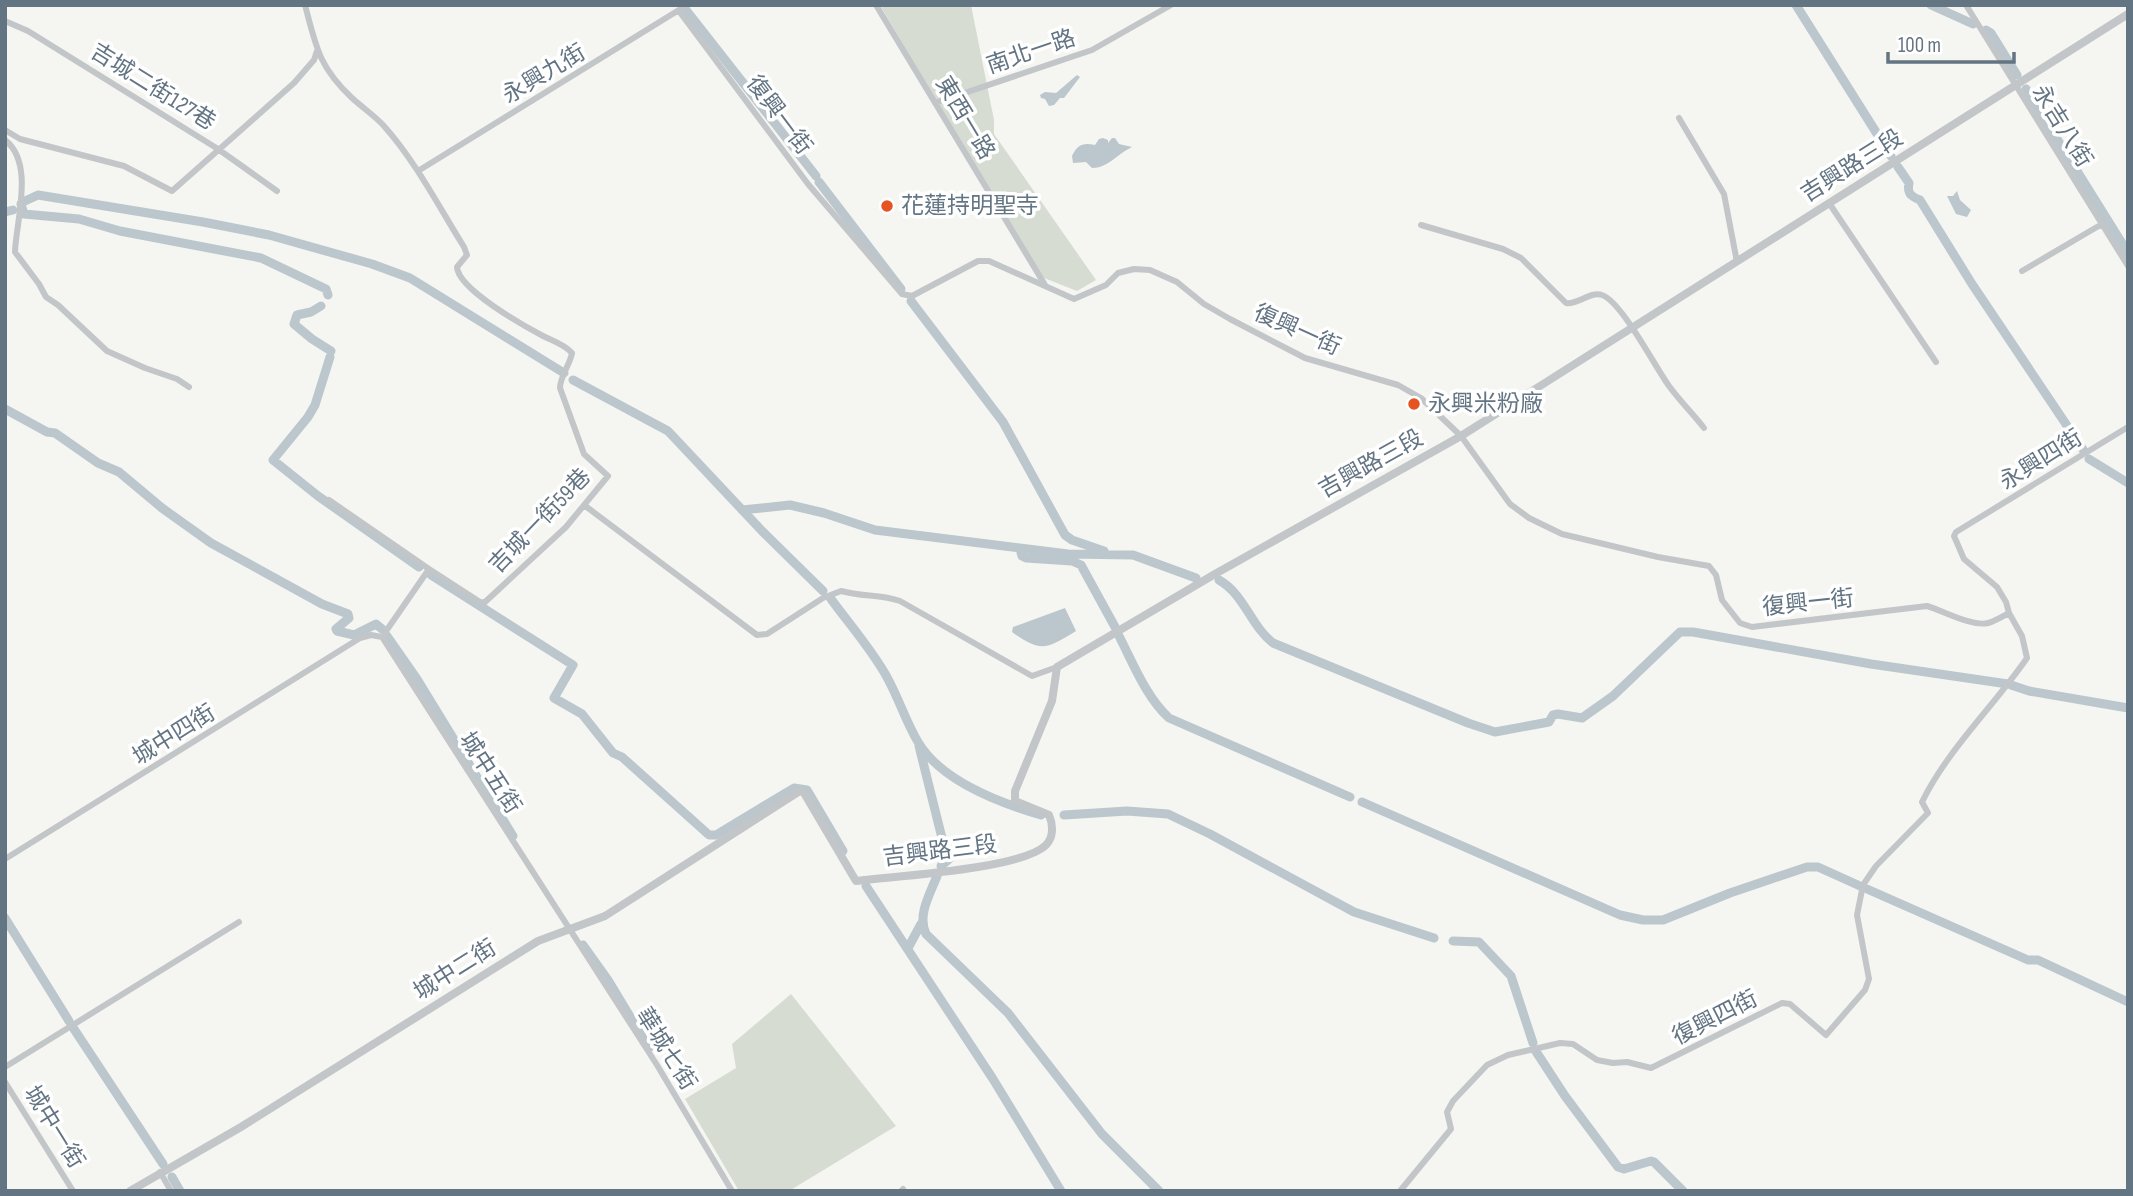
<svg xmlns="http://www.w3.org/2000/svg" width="2133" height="1196" font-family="'Sofia Sans Condensed','Noto Sans TC',sans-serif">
	<rect width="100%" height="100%" fill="#f5f5f1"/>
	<path fill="#d6dcd2" d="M880,5H971L994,120V134L1096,280L1077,291L1039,276Z
		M791,994L896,1126L789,1191H739L685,1099L736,1068L732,1044Z"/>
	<path fill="#bbc7cc" d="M1077,75L1080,77L1064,98H1060L1054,105L1049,106L1045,99L1041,98L1040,95L1045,92L1056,93Z
		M1103,138L1108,140V143L1112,138H1115L1119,144L1132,147C1117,154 1108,168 1092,168L1086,162L1073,163L1072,156C1077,145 1083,142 1095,145L1099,139Z
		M1957,191L1960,200L1971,210L1967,217L1956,214L1947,196H1953Z
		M1065,608L1076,631C1046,649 1041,653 1012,632L1013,627Z"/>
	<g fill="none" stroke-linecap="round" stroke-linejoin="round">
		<path stroke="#bbc7cc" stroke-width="9" d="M1796,5L1891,156
			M1931,5L1973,24
			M686,10L816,176
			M1986,30L1991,33L2017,75
			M2026,89L2128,253
			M1898,167L1909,183C1907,193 1910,196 1920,200L1972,284L2084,451
			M819,182L901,289
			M25,201L38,195L203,222L269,235L372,264L410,278L564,373
			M21,204L24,214L79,219L120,231L261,258L326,289L328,295
			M5,212L13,210
			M911,301L1003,422L1065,535L1072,540L1104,551
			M321,306L311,312L297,315L294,324L312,339L331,351
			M330,357L315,405L308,417L273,460L318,496L419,567
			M573,380L668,431L762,531L823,591
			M5,409L47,432L55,433L98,463L119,472L162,508L211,543L322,604L348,614L349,618L336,629L337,631L354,635L376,624L382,629
			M2089,459L2128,483
			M742,510L790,505L824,513L875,530L1068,554L1133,555L1196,578
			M1020,549L1022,556L1026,558L1072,561L1081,565L1115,627
			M431,575L573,665L554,698L582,714L613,753L622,757L709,835H716L794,788L807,790L843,851
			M1219,580C1245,595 1250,625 1273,643L1468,723L1495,732L1549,722L1553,715L1558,714L1582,718L1613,696L1680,632H1693L1871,664L2008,684
			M831,599C850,625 873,651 888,679C899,699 906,722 918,742C941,781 1000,803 1041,815
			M387,636L417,679L513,836
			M1119,636C1133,663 1146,697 1169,718L1350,797
			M2011,685L2029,691L2128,708
			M919,746L945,850L949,859L941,866
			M1362,802L1620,915L1643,920H1663L1730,893L1807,867H1818L1860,886
			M1064,815L1127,811L1168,814L1210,834L1354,912L1434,938
			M937,876C930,894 917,915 926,934L1008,1013L1102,1134L1159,1191
			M866,886L993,1079L1061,1191
			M1867,889L2028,960H2038L2128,1002
			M5,918L69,1021
			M1453,941L1479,942L1511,976L1533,1043
			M583,945L608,980L649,1048
			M908,948L921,924
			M74,1029L163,1164
			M1535,1050L1565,1096L1618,1167L1624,1169L1651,1161L1654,1162L1683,1191
			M172,1177L180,1191"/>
		<path stroke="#c2c6c9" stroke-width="6" d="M876,5L1045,285
			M1966,5L2128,266
			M679,11L808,184L902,294L912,296L978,261H989L1074,299L1106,285L1118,273L1134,269L1150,270L1177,282L1204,304L1230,319L1305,358L1398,385L1421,398L1461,436L1510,504L1529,518L1562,534L1658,557L1709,566L1716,575L1722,600L1740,623L1752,627L1927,606C1944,611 1972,627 1988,623C1995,621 2003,616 2009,613
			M5,21L28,31L218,149L277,191
			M935,103L1092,50L1171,5
			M1679,118L1724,194L1737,262
			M5,130L20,139L124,166L172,191L294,83L314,60L317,51
			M5,140C35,163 16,221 15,252L39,284L46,297L58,305L107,351L145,368L177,379L189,387
			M418,171L687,5
			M1829,203L1936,362
			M1421,225L1503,249L1521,258L1566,303C1578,305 1590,291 1602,295C1622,302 1655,367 1669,386C1680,401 1693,414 1704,428
			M2022,271L2102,224
			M329,500L429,569
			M584,505L757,635L767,634L823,598L841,591C862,597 881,594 900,601L1032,676L1057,667
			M382,637L657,1065L732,1191
			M5,859L360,638L371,635L382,637L429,569L480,602L484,603L566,527L608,476L584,454L560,388C560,376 570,365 572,353C564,344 553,341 543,336C524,326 458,289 457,267L467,255L464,247C439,207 416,162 384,126C375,116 363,108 352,98C319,67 316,47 305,5
			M5,1067L239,922
			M5,1082L73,1191
			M160,1172L171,1191
			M901,1191L903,1189
			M1400,1191L1451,1129L1447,1112L1453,1101L1487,1065L1508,1055L1560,1043L1573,1044L1597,1060L1613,1063L1627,1062L1651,1068L1782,1003L1790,1004L1826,1035L1865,990L1869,979L1857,915L1863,885L1876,866L1928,813L1922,802C1948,749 1994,706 2027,658L2022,636L2009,613L2006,602L1997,587L1964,559L1954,536L1956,532L2128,427"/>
		<path stroke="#c2c6c9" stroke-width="8" d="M130,1191L241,1127L538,941L605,916L800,791L804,793L856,881C895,876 1022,869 1046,845C1054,837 1053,824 1049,815L1015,801V791L1052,701L1057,667L1215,574L1461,436L2128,14"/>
	</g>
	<g fill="#e65220" stroke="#fff" stroke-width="2.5">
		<circle cx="887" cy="206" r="7"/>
		<circle cx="1414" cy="404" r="7"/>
	</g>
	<g text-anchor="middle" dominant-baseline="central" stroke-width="7" stroke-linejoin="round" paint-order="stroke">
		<g font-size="23" fill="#637483" stroke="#fff">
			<text transform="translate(1031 52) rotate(-19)">南北一路</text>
			<text transform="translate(544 74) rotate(-31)">永興九街</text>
			<text transform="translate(153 87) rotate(32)">吉城二街127巷</text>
			<text transform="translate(779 115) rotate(53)">復興一街</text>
			<text transform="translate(965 118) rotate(59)">東西一路</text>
			<text transform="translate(2062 126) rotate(58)">永吉八街</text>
			<text transform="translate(1852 166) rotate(-32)">吉興路三段</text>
			<text transform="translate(1297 330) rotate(24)">復興一街</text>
			<text transform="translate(2041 460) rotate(-32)">永興四街</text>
			<text transform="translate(1371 464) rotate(-29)">吉興路三段</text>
			<text transform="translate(540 521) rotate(-46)">吉城一街59巷</text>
			<text transform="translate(1808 603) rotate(-6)">復興一街</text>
			<text transform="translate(174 735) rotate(-32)">城中四街</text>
			<text transform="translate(490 773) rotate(57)">城中五街</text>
			<text transform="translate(940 851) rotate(-7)">吉興路三段</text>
			<text transform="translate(455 970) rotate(-32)">城中二街</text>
			<text transform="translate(1715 1018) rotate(-27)">復興四街</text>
			<text transform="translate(666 1049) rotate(58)">華城七街</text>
			<text transform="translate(54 1127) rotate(58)">城中一街</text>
		</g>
		<g font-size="23" fill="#637483" stroke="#fff" text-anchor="start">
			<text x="901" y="206">花蓮持明聖寺</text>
			<text x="1428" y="404">永興米粉廠</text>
		</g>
	</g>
	<rect width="2133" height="1196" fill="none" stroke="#637483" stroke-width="14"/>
	<path d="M1888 52v10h126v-10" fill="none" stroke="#637483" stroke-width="3.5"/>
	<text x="1898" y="52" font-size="21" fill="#637483" stroke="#ffffff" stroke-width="5" paint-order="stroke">100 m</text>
</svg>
